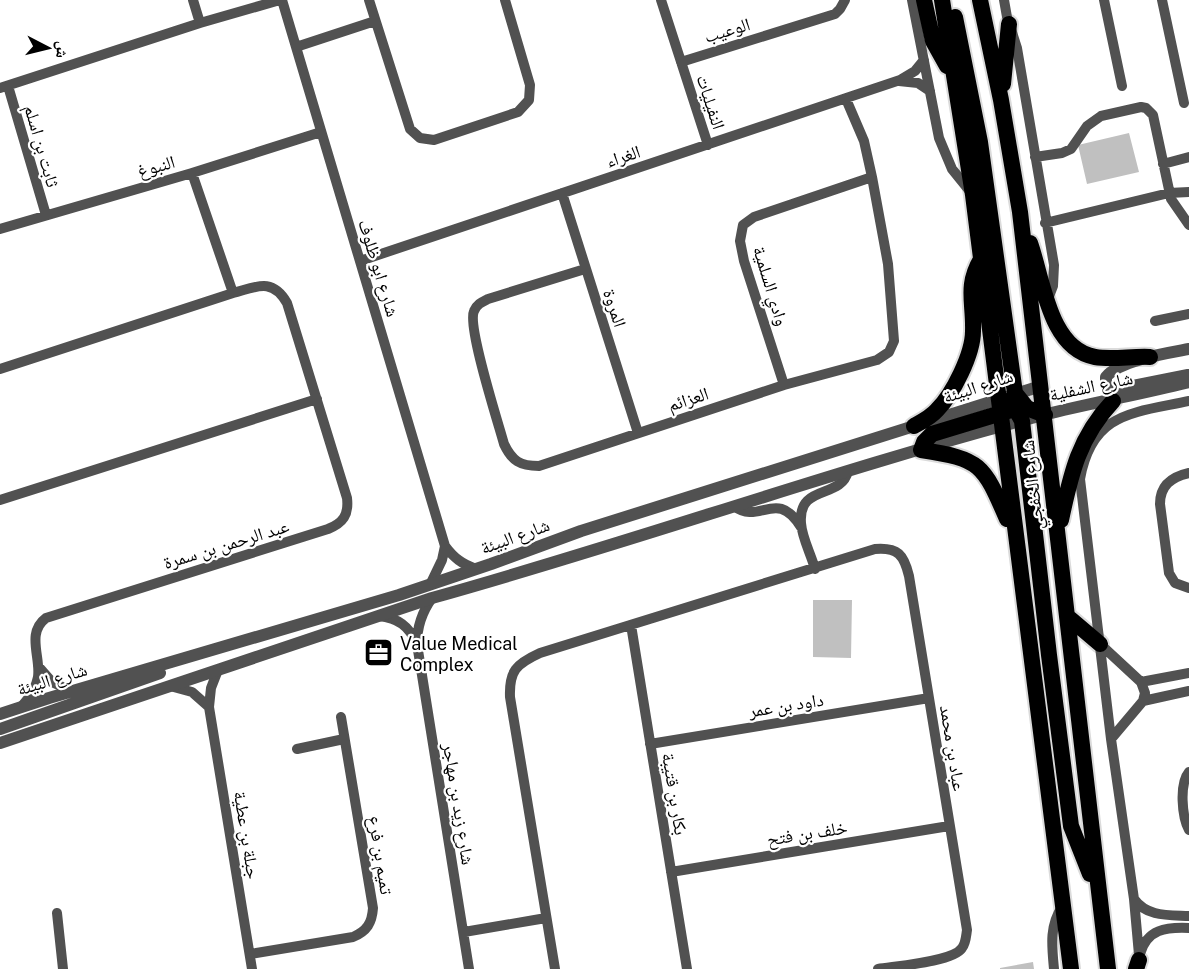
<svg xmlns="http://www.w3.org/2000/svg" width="1189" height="969" font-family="'Public Sans','Noto Naskh Arabic',sans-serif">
	<rect width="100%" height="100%" fill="#fff"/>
	<path fill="#c0c0c0" d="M1129,133L1139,172L1087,184L1078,145Z
		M813,600H852L851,658L813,657Z
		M1033,962L1034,969H1000V968Z"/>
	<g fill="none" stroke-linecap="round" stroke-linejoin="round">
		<defs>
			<path id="trunk" d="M924,0L933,41L947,66
				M942,0L973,195L1071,969
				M980,0L1001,100L1020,212L1108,969
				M955,17L980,142L1015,393L1027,408L1045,415
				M1003,84L1009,24
				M1030,243C1043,279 1049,349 1095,357C1112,360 1132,356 1150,357
				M999,398L1014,406L1022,421L1049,655L1071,826L1090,874
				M914,426C923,421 931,417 937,410C953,394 973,354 973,331C974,303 965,286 981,259
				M1007,519C983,464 981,459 921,450L924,442L932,434L1011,410
				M1061,520C1071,473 1079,437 1113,401
				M1067,616L1100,644
				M1136,969L1139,960"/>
		</defs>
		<use href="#trunk" stroke="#dbdbdb" stroke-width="20"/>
		<path stroke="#515151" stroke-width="10" d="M193,0L200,23
			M282,0L445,546C454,558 462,564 476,569
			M369,0L410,129L420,138L434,140L518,112L529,100L530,85L505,0
			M661,0L708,145
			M912,0L939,138L952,169L973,195
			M1004,0L1007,17L1017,48L1054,265L1053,286L1048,299
			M1104,0L1122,86
			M1162,0L1184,103
			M296,47L375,21
			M681,62L835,14L840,9L845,0
			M899,81L918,83L930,91
			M8,86L46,215
			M0,88L200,23L280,0
			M1035,157L1062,153L1071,149L1087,126L1101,116L1141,107L1146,108L1153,115L1171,199L1189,225
			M1163,164L1189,157
			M192,173L233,293
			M562,193L638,433
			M1045,223L1169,193L1189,192
			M0,229L192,173L321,132
			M360,261L900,80L915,71L924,60
			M585,269L488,299C482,302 477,304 474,311C467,326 498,422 504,444C512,461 520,466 539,466L784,385L877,360L889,352L894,341L888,264L872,177L864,141L846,99
			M1155,321L1189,314
			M0,369L233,293C256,287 272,277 287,303L347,498C349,515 343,523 328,529L46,618C26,633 41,657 38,677C36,689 29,698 22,706
			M784,385L744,261L740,241L743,225L754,217L872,177
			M1189,473C1171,477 1160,486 1160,504L1169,573L1175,583L1189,588
			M0,500L317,399
			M734,506C760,526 776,487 801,527
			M815,569C811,554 802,538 801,523C798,483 841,500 848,471
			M430,585L442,560L445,546
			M432,598C422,612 417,626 417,644L469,969
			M379,616C398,618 409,626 417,644
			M631,625L687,969
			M1100,644L1141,682L1145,693L1143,701L1111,739
			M38,666L52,682L71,691
			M218,670L211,688L209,707L252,969
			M1141,682L1189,673
			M170,686L192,692L209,707
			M1143,701L1189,691
			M650,744L929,698
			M297,749L344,739
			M1189,772C1179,784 1182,817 1189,830
			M671,872L949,826
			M1134,899C1147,917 1168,915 1189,916
			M57,913L63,969
			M464,932L546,918
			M250,954L353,937C367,931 372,923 373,908L341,717
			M1140,954C1147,929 1166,927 1189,928
			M1140,966L1134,899L1111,739L1080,479C1092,412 1133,413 1189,401
			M555,969L510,697C509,671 516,664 540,653L875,549C898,547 904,555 909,576L967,930C966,936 966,943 962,948C953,962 896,966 878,969
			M1054,969C1052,947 1049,926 1062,907"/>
		<path stroke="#515151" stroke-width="12" d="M1188,375L1118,389L1108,387L1106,382V377C1120,360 1168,353 1189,349
			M0,714L49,698L399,595L491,564L581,531L1041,386
			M0,729L160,673
			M0,743L432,598C637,541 837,469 1043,415C1091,403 1141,394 1189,382"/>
		<use href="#trunk" stroke="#000" stroke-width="16"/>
	</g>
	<defs>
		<symbol id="office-square" viewBox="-11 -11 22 22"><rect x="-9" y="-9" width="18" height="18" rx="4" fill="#000" stroke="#fff"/><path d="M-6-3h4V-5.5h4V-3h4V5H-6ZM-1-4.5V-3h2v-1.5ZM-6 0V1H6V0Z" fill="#fff"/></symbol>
	</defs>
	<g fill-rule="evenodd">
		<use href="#office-square" x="362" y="636" width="33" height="33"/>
	</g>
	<g text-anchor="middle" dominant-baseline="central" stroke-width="4.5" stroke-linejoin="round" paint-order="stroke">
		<g font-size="18" fill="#000" stroke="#fff">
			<text transform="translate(727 30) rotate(-17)">الوعيب</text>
			<text transform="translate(711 102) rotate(72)">النفيليات</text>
			<text transform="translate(42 146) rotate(74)">ثابت بن اسلم</text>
			<text transform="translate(623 156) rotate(-18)">الغراء</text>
			<text transform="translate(156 166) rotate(-16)">النبوغ</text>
			<text transform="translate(379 268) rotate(73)">شارع ابو ظلوف</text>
			<text transform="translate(771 286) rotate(73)">وادي السلمية</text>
			<text transform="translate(615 308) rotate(72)">المروة</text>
			<text transform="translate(978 386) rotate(-18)">شارع البيئة</text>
			<text transform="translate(1091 386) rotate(-12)">شارع الشفلية</text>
			<text transform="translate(688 399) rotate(-18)">العزائم</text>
			<text transform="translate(1032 485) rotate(-96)">شارع الخفجي</text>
			<text transform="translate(515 536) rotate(-20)">شارع البيئة</text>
			<text transform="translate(226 544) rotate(-17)">عبد الرحمن بن سمرة</text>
			<text transform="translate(52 679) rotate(-17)">شارع البيئة</text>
			<text transform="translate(786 705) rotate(-9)">داود بن عمر</text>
			<text transform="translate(953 748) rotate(81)">عباد بن محمد</text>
			<text transform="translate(675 794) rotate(81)">بكار بن قتيبة</text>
			<text transform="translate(459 804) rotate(81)">شارع زيد بن مهاجر</text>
			<text transform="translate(807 833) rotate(-9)">خلف بن فتح</text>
			<text transform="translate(247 835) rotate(81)">جبلة بن عطية</text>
			<text transform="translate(381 855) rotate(81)">تميم بن فرع</text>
		</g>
		<g font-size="18" fill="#000" stroke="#fff" text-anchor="start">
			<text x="400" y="643">Value Medical<tspan x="400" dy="21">Complex</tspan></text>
		</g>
	</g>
	<g transform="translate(48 48) rotate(97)" stroke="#ffffff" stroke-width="4.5" paint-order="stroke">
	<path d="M0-4.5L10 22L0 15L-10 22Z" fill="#000000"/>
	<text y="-9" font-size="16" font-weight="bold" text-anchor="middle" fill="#000000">ش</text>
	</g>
</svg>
